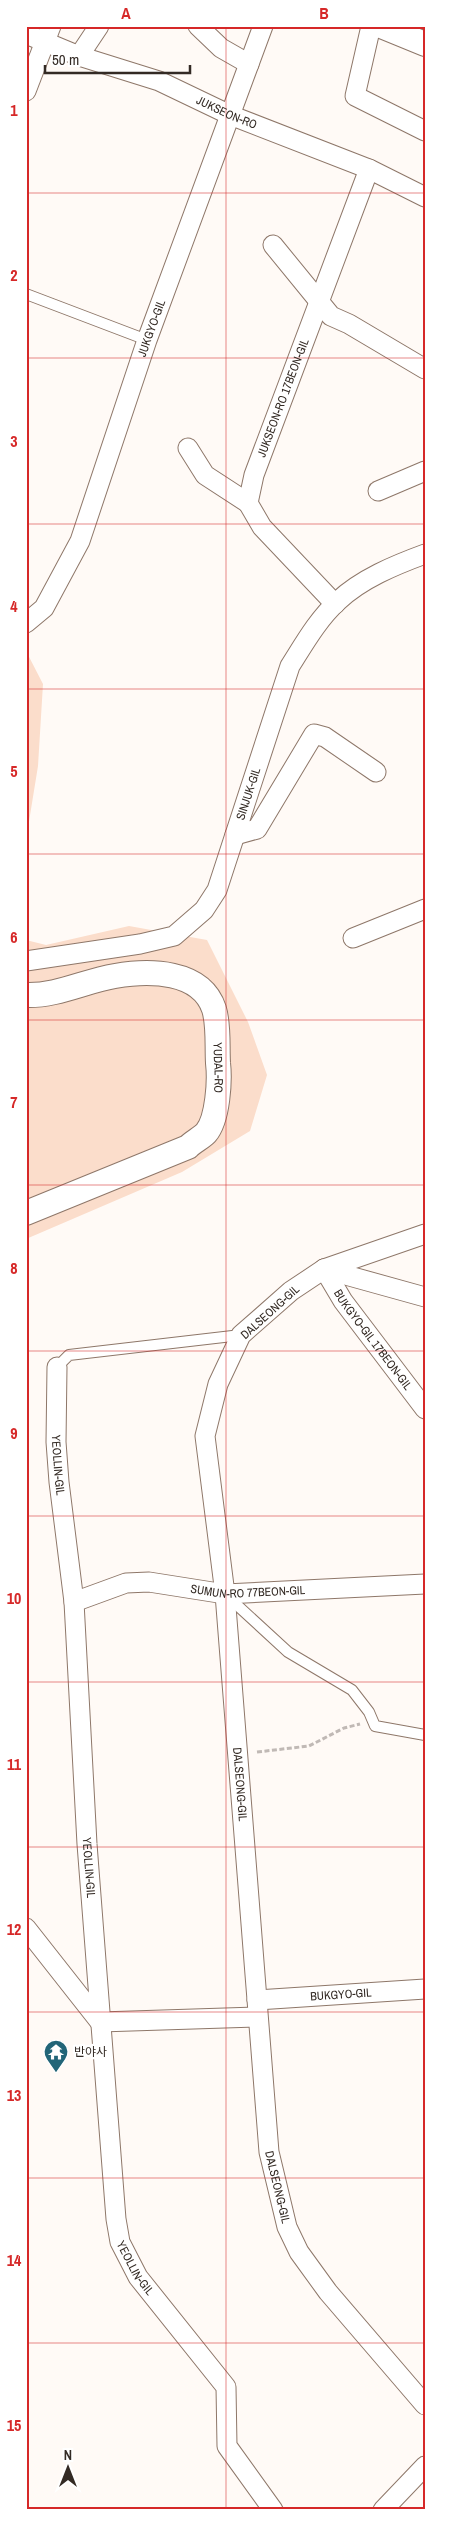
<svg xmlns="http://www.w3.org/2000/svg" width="451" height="2536" font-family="'Archivo Narrow','Noto Sans KR',sans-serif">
	<rect width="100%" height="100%" fill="#fffaf6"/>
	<path fill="#fbddcb" d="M26,651L43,684L38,766L26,840Z
		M129,926L207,940L248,1022L267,1075L250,1131L182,1172L26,1239V940L46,945Z"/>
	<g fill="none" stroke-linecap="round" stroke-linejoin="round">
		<defs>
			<path id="service" d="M26,294L147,340
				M57,1367L69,1355L241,1335
				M226,1595L288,1652L352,1690L369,1712L375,1726L425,1735"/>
			<g id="minor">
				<path d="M198,26L221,48L249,64"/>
				<path d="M371,26L355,96L425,131"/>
				<path id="s1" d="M26,34L79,56L159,81L230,115L369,169L425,197"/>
				<path d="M79,56L99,26"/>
				<path d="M26,91L51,26"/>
				<path d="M273,245L331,316L349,324L425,369"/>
				<path d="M188,448L205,475L248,503"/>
				<path d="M378,491L425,471"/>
				<path id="s2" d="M335,604L262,527L248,503L254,475L369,169"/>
				<path id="s3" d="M26,623L44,608L80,541L147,340L263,26"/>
				<path d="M235,835L257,829L314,734L325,737L376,772"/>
				<path d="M353,938L425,909"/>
				<path id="s4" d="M26,961L140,944L174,936L204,910L217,890L290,666C304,644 318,619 338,601C361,579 395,565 425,554"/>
				<path id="s5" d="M425,1234L324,1269L291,1291L241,1335L218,1384L205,1436L225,1594L269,2152L287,2227L299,2252L328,2292L425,2405"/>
				<path id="s6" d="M324,1269L343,1301L425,1409"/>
				<path d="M324,1269L425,1297"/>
				<path id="s7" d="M57,1367L56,1442L59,1482L74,1602L87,1844L116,2219L120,2242L138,2277L226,2387L227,2446L273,2510"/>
				<path id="s8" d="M74,1602L126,1583L149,1582L225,1594L425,1584"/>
				<path d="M26,1928L100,2022L257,2017"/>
				<path id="s9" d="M257,2000L425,1989"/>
				<path d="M383,2510L425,2466"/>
			</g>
			<g id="tertiary">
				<path d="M381,26L425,44"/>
				<path id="s10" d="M26,995C57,996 85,981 115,976C149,970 201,970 214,1009C219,1025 217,1046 218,1063C220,1080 218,1119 206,1133C201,1138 193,1142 188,1147L26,1213"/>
			</g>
		</defs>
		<use href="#service" stroke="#8e7769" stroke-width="12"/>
		<use href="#minor" stroke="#8e7769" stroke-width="21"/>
		<use href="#tertiary" stroke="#8e7769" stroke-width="26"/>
		<path stroke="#c0b9b5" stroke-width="3" stroke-dasharray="5 2.5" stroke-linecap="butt" d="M257,1752L309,1746L344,1728L360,1724"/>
		<use href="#service" stroke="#fff" stroke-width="10"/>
		<use href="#minor" stroke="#fff" stroke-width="19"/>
		<use href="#tertiary" stroke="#fff" stroke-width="24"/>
	</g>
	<path fill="none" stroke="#d62828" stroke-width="1" stroke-opacity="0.55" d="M226,26V2510M26,193H425M26,358H425M26,524H425M26,689H425M26,854H425M26,1020H425M26,1185H425M26,1351H425M26,1516H425M26,1682H425M26,1847H425M26,2012H425M26,2178H425M26,2343H425"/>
	<defs>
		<symbol id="temple-pin" viewBox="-11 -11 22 30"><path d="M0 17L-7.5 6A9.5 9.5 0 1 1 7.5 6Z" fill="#226578" stroke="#fff"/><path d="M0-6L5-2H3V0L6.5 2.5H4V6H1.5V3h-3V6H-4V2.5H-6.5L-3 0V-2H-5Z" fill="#fff"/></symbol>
	</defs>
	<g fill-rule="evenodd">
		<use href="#temple-pin" x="42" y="2038" width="28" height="38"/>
	</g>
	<g text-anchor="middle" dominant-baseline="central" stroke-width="4.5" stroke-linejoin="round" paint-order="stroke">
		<g font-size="12" fill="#332a24" stroke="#fff">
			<text stroke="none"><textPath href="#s1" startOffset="216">JUKSEON-RO</textPath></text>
			<text stroke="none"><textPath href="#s3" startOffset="324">JUKGYO-GIL</textPath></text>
			<text stroke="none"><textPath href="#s2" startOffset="245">JUKSEON-RO 17BEON-GIL</textPath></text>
			<text stroke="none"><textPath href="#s4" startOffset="315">SINJUK-GIL</textPath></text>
			<text stroke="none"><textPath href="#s10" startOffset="264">YUDAL-RO</textPath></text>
			<text transform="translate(270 1312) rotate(-42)">DALSEONG-GIL</text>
			<text stroke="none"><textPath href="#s6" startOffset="86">BUKGYO-GIL 17BEON-GIL</textPath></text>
			<text stroke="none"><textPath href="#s7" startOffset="98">YEOLLIN-GIL</textPath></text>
			<text stroke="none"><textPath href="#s8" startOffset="178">SUMUN-RO 77BEON-GIL</textPath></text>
			<text stroke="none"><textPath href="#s5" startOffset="671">DALSEONG-GIL</textPath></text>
			<text stroke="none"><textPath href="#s7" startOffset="502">YEOLLIN-GIL</textPath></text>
			<text stroke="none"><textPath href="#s9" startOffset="84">BUKGYO-GIL</textPath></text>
			<text stroke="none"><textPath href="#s5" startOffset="1076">DALSEONG-GIL</textPath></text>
			<text stroke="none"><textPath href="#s7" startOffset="908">YEOLLIN-GIL</textPath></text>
		</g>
		<g font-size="12" fill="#332a24" stroke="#fff" text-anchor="start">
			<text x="74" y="2052">반야사</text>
		</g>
	</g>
	<rect width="451" height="2536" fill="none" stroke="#ffffff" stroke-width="55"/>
	<g transform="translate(68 2468)" stroke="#ffffff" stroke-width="4" paint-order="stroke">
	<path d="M0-4L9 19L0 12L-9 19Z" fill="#332a24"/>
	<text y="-8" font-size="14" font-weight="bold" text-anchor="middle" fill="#332a24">N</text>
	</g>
	<path d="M45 65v8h145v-8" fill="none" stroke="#332a24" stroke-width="2.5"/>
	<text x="52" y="65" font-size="15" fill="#332a24" stroke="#ffffff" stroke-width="4" paint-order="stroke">50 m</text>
	<rect x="28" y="28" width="396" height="2480" fill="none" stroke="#d62828" stroke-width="2"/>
	<g font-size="16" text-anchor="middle" font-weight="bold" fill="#d62828">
		<text x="126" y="19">A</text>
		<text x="324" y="19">B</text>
		<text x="14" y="116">1</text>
		<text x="14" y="281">2</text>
		<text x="14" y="447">3</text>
		<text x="14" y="612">4</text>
		<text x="14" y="777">5</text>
		<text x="14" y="943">6</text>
		<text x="14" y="1108">7</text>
		<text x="14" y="1274">8</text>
		<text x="14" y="1439">9</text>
		<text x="14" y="1604">10</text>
		<text x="14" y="1770">11</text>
		<text x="14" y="1935">12</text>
		<text x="14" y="2101">13</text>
		<text x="14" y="2266">14</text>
		<text x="14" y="2431">15</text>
	</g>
</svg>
